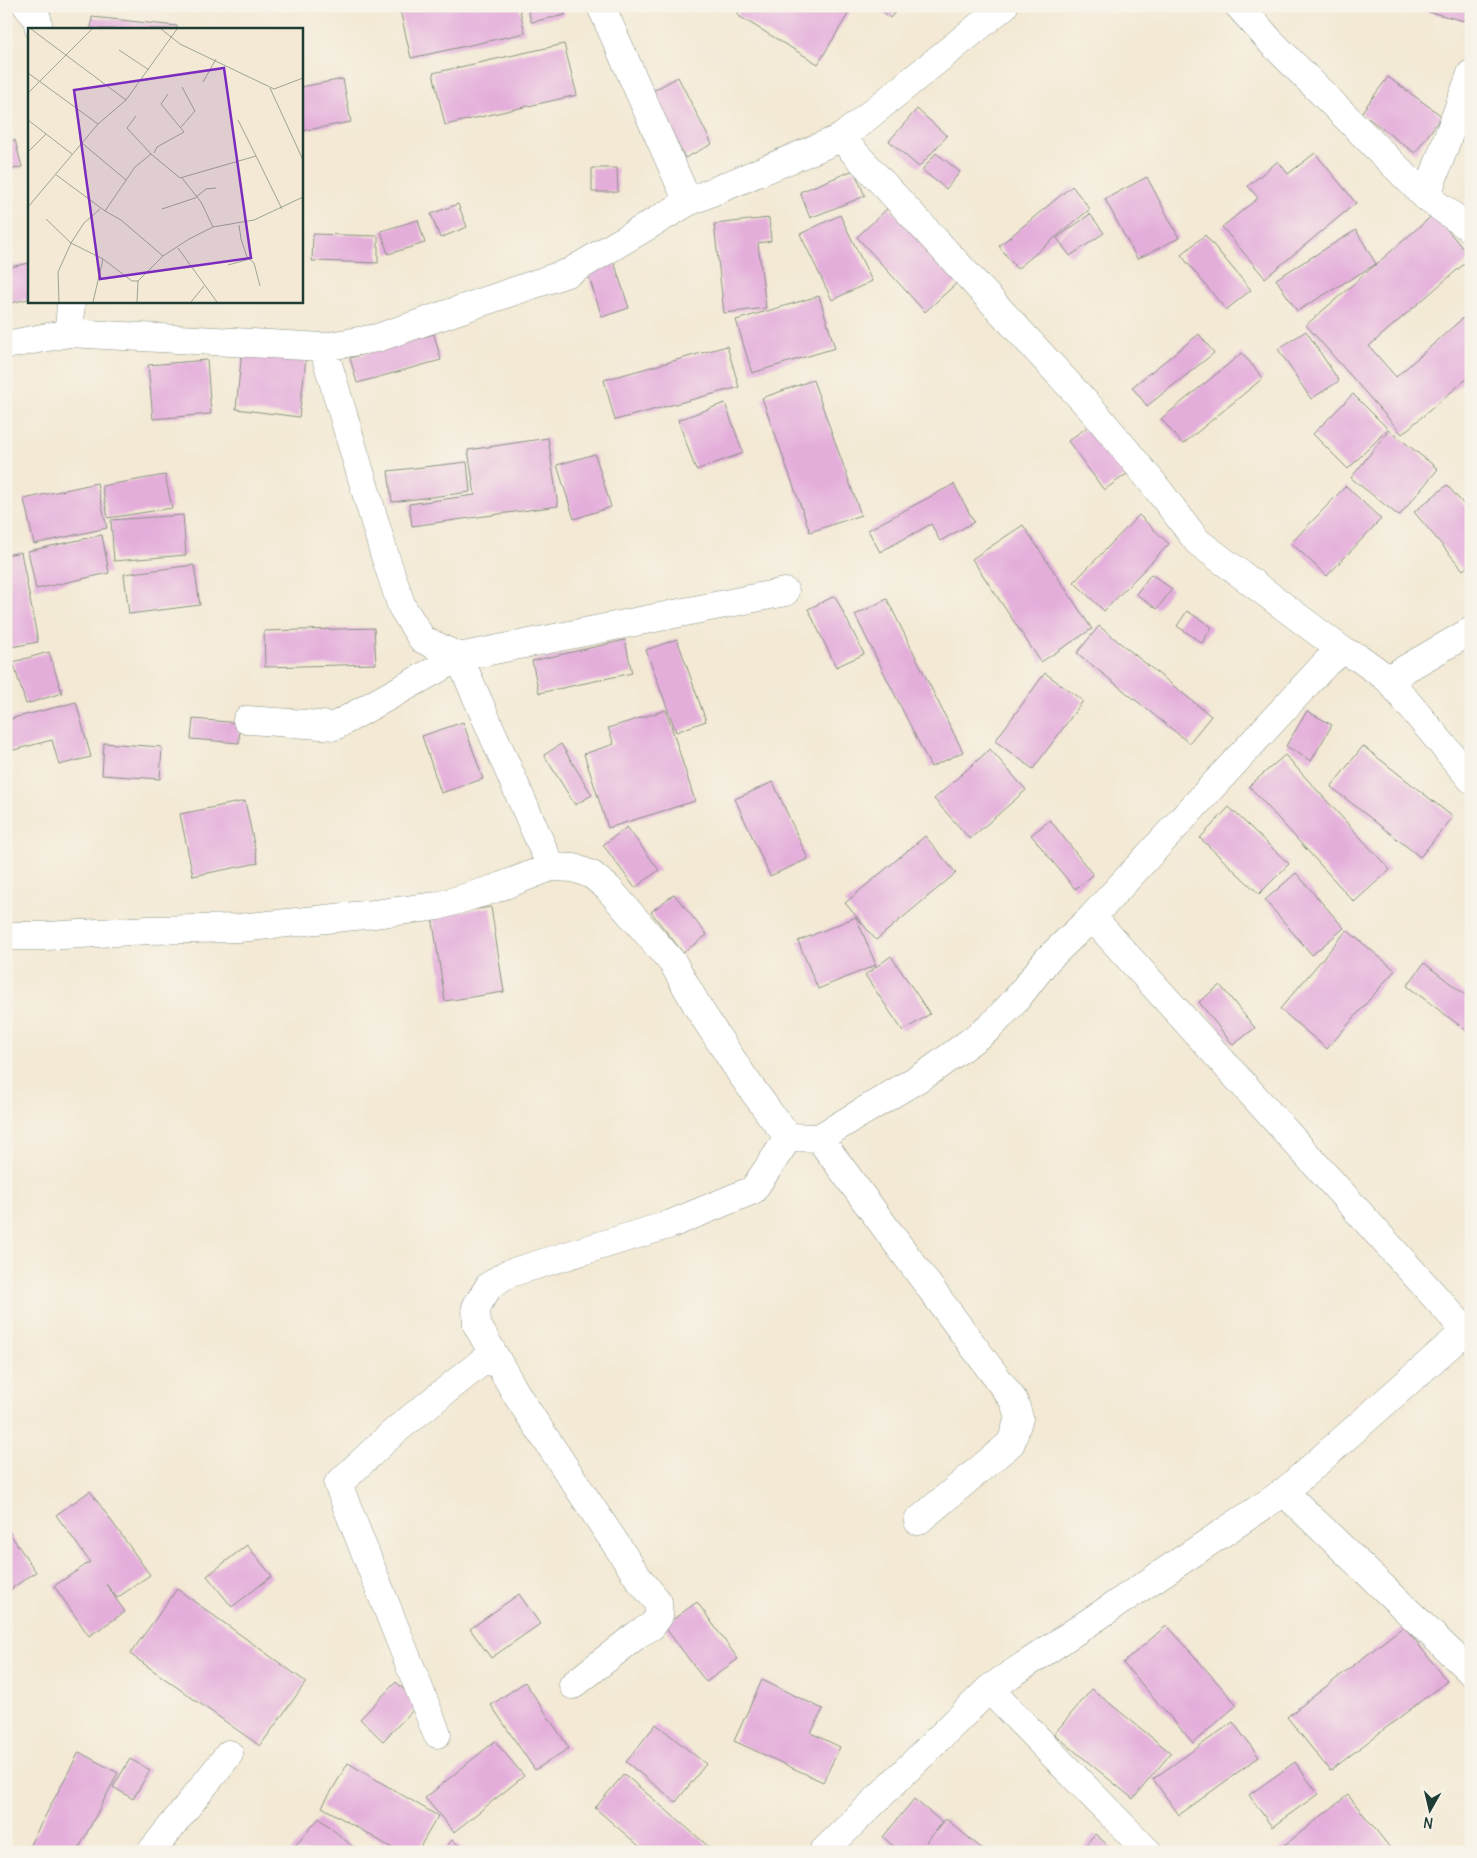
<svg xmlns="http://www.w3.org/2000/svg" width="1477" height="1858" font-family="Delius,sans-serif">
	<rect width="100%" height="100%" fill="#f7f3e8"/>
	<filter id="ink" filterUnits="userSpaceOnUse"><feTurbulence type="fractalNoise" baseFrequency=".02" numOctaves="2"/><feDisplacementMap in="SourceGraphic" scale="10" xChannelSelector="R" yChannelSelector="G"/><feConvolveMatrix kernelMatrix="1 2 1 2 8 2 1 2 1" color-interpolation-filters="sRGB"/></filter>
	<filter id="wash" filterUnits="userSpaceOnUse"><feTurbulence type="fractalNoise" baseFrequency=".0096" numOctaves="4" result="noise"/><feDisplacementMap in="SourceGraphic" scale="20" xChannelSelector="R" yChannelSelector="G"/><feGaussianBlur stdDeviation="1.12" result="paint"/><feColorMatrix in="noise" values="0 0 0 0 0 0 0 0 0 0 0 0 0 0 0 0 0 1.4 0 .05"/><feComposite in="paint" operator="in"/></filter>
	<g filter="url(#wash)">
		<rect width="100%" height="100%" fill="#f3e9d4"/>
		<g id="blocks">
			<path fill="#e4aedb" d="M399,6H519L525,33L411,58Z
				M527,6H563L565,15L531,22Z
				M742,6H853L818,64L737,15Z
				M877,6H901L890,18Z
				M1404,6H1469L1465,21Z
				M92,17L177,26V29H91Z
				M564,44L577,95L445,125L433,73Z
				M678,77L712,144L685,158L651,92Z
				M1388,77L1442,116L1415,153L1361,113Z
				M343,79L351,122L301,131V87Z
				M917,109L947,136L919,167L889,141Z
				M15,140L22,167L6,171V142Z
				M936,153L960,172L946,189L922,170Z
				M1315,153L1356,203L1265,278L1222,227L1258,198L1248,186L1278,161L1288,174Z
				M592,168H617L618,192H592Z
				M854,170L865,196L810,218L800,192Z
				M1147,177L1179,238L1137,259L1105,199Z
				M1072,186L1090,209L1017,269L999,246Z
				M458,204L467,227L440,238L431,214Z
				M889,207L959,281L925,312L857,237Z
				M1090,214L1104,233L1070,256L1057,238Z
				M1434,214L1471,258L1369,346L1396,377L1471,311V375L1402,434L1306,325Z
				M840,215L872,281L832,300L800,234Z
				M769,218L771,241L758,243L766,308L724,313L714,224Z
				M418,220L425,243L388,254L381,231Z
				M1356,230L1376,264L1297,311L1276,279Z
				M313,234L378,236V263L312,261Z
				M1205,235L1251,290L1226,310L1181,255Z
				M613,259L629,308L602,317L586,268Z
				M29,263V299L6,304V268Z
				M819,296L835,348L752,373L736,320Z
				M1306,331L1339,381L1311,399L1278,349Z
				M434,334L441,360L357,383L350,358Z
				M1199,334L1214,353L1147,406L1132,387Z
				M727,346L739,387L615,420L604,380Z
				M242,351L306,359L299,417L236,409Z
				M1242,353L1263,378L1183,444L1161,419Z
				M207,360L211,414L153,419L148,365Z
				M813,380L861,515L810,532L762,398Z
				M1353,394L1388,429L1348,469L1313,434Z
				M725,403L743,453L696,470L678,420Z
				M1098,419L1134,469L1104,490L1068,441Z
				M1389,430L1438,469L1399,516L1351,478Z
				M548,438L558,506L412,526L409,504L475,495L468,450Z
				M595,454L611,507L574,519L557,465Z
				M467,462L470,492L392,502L388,471Z
				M165,475L172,508L108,518L102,486Z
				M97,483L107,528L34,544L24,499Z
				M954,484L974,522L940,541L931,524L880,552L868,530Z
				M1447,485L1471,513V564L1463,570L1414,512Z
				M1346,486L1381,519L1327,576L1291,543Z
				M183,515L186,555L114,561L111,520Z
				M1139,515L1169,544L1104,611L1074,582Z
				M1023,525L1092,629L1041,662L972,559Z
				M102,535L109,573L36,589L28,551Z
				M21,552L38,642L6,648V555Z
				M194,565L200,605L129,614L124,574Z
				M1151,574L1172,589L1157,609L1136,594Z
				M835,596L864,654L836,667L808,609Z
				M887,599L963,752L931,767L855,615Z
				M1187,611L1212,627L1202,643L1177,626Z
				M1099,626L1211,716L1189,743L1077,653Z
				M374,628L376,664L265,667L264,631Z
				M677,639L706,721L676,732L646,650Z
				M625,640L632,673L539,693L532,661Z
				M49,652L62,693L26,704L13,662Z
				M1045,673L1083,701L1033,769L995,741Z
				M76,702L91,757L59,765L52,740L6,752V720Z
				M666,710L695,801L608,828L584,754L614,744L608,728Z
				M1307,711L1332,725L1311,761L1286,746Z
				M193,719L240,723L239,743L191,739Z
				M463,722L483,779L441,793L422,736Z
				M104,743L162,747L160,779L102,775Z
				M561,744L592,795L575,805L544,755Z
				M1363,746L1453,817L1420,857L1331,787Z
				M990,749L1026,790L970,839L934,799Z
				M1285,755L1390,870L1354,902L1249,786Z
				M773,782L808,859L770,876L735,799Z
				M245,801L258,863L193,876L180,814Z
				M1229,807L1289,864L1259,894L1200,838Z
				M1050,820L1093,875L1075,889L1031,835Z
				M627,827L659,870L635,888L603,845Z
				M925,836L956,873L876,940L845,903Z
				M1296,873L1344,928L1312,955L1265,900Z
				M674,894L707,935L683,953L651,912Z
				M491,907L504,992L445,1001L432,916Z
				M856,917L876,965L818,989L798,941Z
				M1347,930L1395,970L1327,1049L1280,1009Z
				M891,956L930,1014L903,1031L865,975Z
				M1424,963L1468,997L1471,994V1026L1467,1031L1407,986Z
				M1220,985L1255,1028L1233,1045L1199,1002Z
				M90,1491L150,1575L117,1598L106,1584L125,1612L89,1636L54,1586L90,1562L56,1515Z
				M6,1528L36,1572L6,1592Z
				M247,1545L272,1576L232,1607L207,1576Z
				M177,1589L306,1682L260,1746L130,1654Z
				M519,1594L540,1624L491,1658L470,1629Z
				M697,1602L738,1659L706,1682L664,1626Z
				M1167,1625L1237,1705L1193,1743L1123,1663Z
				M1404,1626L1447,1681L1330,1771L1287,1717Z
				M762,1680L823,1709L811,1733L840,1747L823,1782L734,1741Z
				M396,1682L419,1704L383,1741L360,1719Z
				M525,1682L569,1748L535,1770L491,1705Z
				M1092,1689L1171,1753L1133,1799L1054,1734Z
				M1233,1722L1259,1757L1179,1815L1153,1779Z
				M656,1724L706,1764L676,1802L626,1762Z
				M495,1741L524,1776L454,1832L425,1798Z
				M79,1752L118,1773L77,1852H26Z
				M130,1759L150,1770L133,1799L113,1787Z
				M1295,1762L1318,1794L1272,1827L1249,1795Z
				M348,1763L438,1816L417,1852H399L322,1807Z
				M624,1774L715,1852H646L595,1808Z
				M1348,1795L1391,1849L1388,1852H1276Z
				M914,1799L942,1822L926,1842L946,1819L986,1852H900L883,1837Z
				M319,1818L359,1852H290Z
				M1095,1834L1116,1852H1085L1082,1849Z
				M452,1840L467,1852H442Z"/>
		</g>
	</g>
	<g filter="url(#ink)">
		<use href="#blocks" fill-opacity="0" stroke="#899384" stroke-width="1"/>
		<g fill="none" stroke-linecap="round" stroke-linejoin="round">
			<defs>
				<path id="minor" d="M27,6L37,18L39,29
					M601,6L688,202
					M1239,6L1271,42L1426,197L1471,229
					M841,138L1095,413L1152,482L1198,542L1343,651
					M1426,197L1471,74
					M69,333L71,301
					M6,345L69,333L323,347L377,338L570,272L688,202L841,138L1004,6
					M323,347L384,553L402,607L422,639L459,657L551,867
					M1388,679L1471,631
					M247,720L335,726L459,657L785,592
					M1092,917L1465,1330
					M6,936H46L150,930L239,928L374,914L438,906L494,889L551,867L574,868L592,875L608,888L673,963L699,1009L742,1075L773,1118L789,1137L819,1138L929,1072L989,1028L1015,1001L1047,960L1092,917L1327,662L1343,651L1359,658L1388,679L1471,779
					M819,1138L1014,1401L1019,1418L1011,1443L918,1521
					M1284,1492L1471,1672
					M573,1685L638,1634L652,1626L659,1616L658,1602L639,1579L518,1397L477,1325L476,1307L489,1286L507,1274L671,1224L753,1190L789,1137
					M989,1689L1148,1852
					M437,1734L338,1484L395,1431L493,1353
					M151,1852L229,1754
					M823,1852L989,1689L1284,1492L1471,1326"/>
			</defs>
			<use href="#minor" stroke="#899384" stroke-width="29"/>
			<use href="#minor" stroke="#fff" stroke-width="28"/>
		</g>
	</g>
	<g transform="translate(28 28)">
		<rect width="275" height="275" fill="#f3e9d4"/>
		<path fill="none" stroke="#9ea494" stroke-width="1" d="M3,1L98,72M133,1L152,16L246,61L275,50M91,22L121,42M0,45L70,96M175,54L188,31M242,60L275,132M0,65L64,1M108,88L99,100L123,126M0,92L44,126M210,92L228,128M153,99L167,83L154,59M54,115L98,152M0,124L18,106M126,125L129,119L156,104L133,76L140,66M27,146L77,183L107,139L123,126L152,150L228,128L254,181M154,150L173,174L185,199M0,179L70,96L98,72L149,1M134,181L167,170L178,161L188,160M77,183L93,192L135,228M18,191L43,215M211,197L213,211L219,229L226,235L232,258M43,215L56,195L72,181M150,220L189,274M200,237L222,231M31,274L30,244L43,215L75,231L104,253H110L135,228L161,211L185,199L226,192L275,169M65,274L75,231M109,274L110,253M163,274L176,258"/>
		<path fill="#7b2cbf" fill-opacity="0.15" stroke="#7b2cbf" stroke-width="2.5" d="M196,40L223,230L72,251L46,62Z"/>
		<rect width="275" height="275" fill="none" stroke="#1f3d34" stroke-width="2.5"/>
	</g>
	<rect width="1477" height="1858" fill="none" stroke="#f7f3e8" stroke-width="25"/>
	<g transform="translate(1430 1810) rotate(188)" stroke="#f7f3e8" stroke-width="4" paint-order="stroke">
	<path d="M0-4L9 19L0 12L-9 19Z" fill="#1f3d34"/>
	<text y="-8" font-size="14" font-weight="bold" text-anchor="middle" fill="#1f3d34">N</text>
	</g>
</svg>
